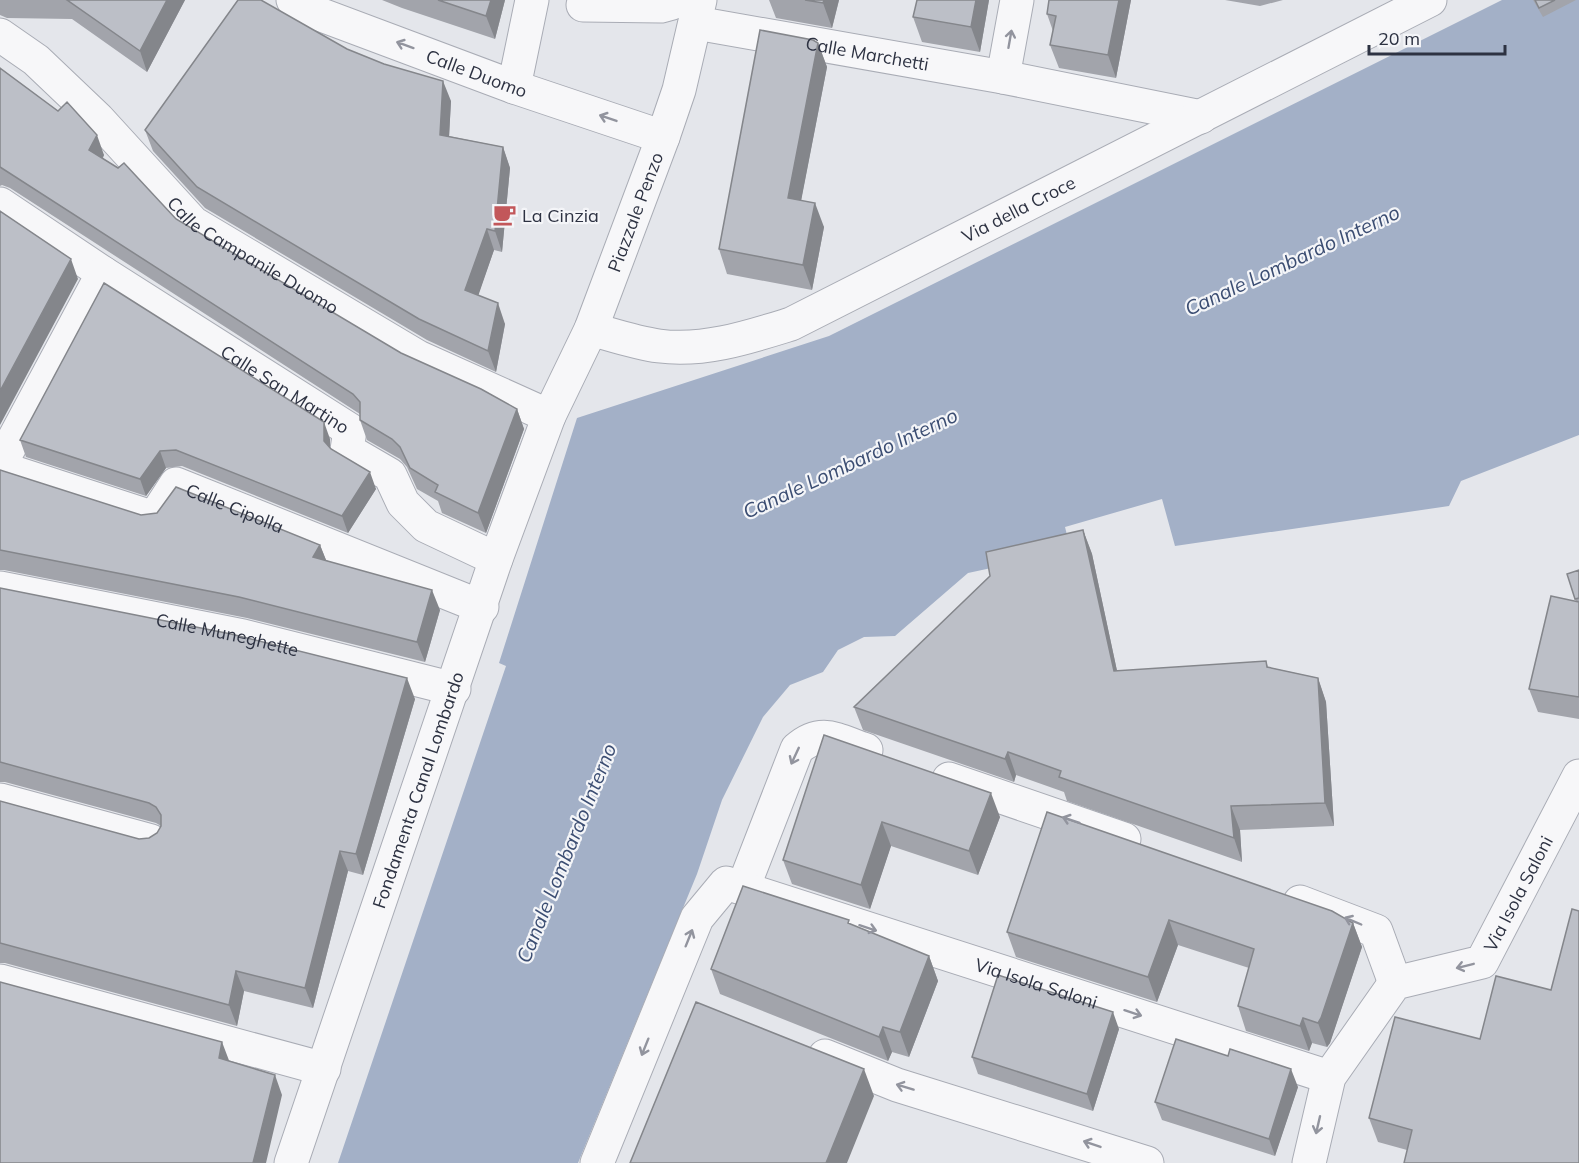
<svg xmlns="http://www.w3.org/2000/svg" width="1579" height="1163" font-family="Mulish,sans-serif">
	<rect width="100%" height="100%" fill="#e4e6eb"/>
	<path fill="#a3b0c7" d="M1502,0H1579V435L1461,481L1449,506L1175,546L1162,499L1065,527L1071,551L968,573L895,636L864,637L838,650L823,672L790,685L763,717L722,800L697,874L578,1163H338L506,666L499,663L577,418L829,336Z"/>
	<g fill="none" stroke-linecap="round" stroke-linejoin="round">
		<defs>
			<g id="minor">
				<path id="s1" d="M293,0L311,11L514,87L663,137"/>
				<path d="M583,5L661,6L672,3"/>
				<path id="s2" d="M696,23L1003,77L1201,117"/>
				<path id="s3" d="M0,35L36,60L98,119L193,223L418,357L549,416"/>
				<path d="M1003,77L1017,0"/>
				<path d="M514,87L532,0"/>
				<path d="M0,204L103,273L0,465"/>
				<path id="s4" d="M103,273L350,430L347,450L390,475L403,503L426,526L496,559"/>
				<path id="s5" d="M591,329C613,335 636,343 659,346C704,352 749,337 791,324L1430,0"/>
				<path id="s6" d="M0,468L154,518L176,484L482,607"/>
				<path id="s7" d="M0,588L243,636L454,689"/>
				<path d="M949,779L1124,839"/>
				<path d="M0,800L151,841"/>
				<path d="M743,888L797,749C822,727 838,741 866,750"/>
				<path d="M1300,902L1376,931L1395,983"/>
				<path d="M0,981L324,1069"/>
				<path d="M825,1056L897,1085L1147,1163"/>
				<path id="s8" d="M291,1163L496,559L549,416L591,329L663,137L679,90L700,0"/>
				<path id="s9" d="M597,1163L697,918L726,883L1329,1077"/>
				<path id="s10" d="M1309,1163L1329,1077L1395,983L1482,962L1579,776"/>
			</g>
		</defs>
		<use href="#minor" stroke="#a9acb5" stroke-width="35"/>
		<use href="#minor" stroke="#f7f7f9" stroke-width="33"/>
	</g>
	<path fill="#a2a4ab" d="M0,0H185L147,72L72,19L7,18L0,15Z
		M382,0H505L495,39L402,8Z
		M769,0H839L832,28L776,18Z
		M989,0L980,52L922,42L913,17Z
		M1049,0H1131L1116,78L1059,68L1050,45L1053,31L1047,14Z
		M1225,0H1283L1260,6Z
		M1533,0H1576L1543,17Z
		M818,43L827,67L801,200L824,227L812,290L727,274L719,249Z
		M347,49L451,101L449,136L503,147L510,168L502,252L494,250L478,295L505,324L496,372L427,340L205,208L153,151L145,130Z
		M0,68L104,155L103,158L176,219L401,353L517,409L524,429L486,533L442,513L438,501L417,489L407,467L400,459L367,440L360,420V414L10,188L2,185L0,186Z
		M330,439V448L376,489L348,533L182,466L166,468L146,496L26,457L20,440Z
		M0,470L141,515L320,545L326,560L440,610L425,662L247,618L4,570H0Z
		M1083,530L1092,554L1117,671L1266,661L1268,667L1318,678L1326,702L1334,826L1240,830L1242,862L1067,801L1064,792L1016,775L1014,782L863,730L854,707Z
		M1579,570V719L1538,712L1529,689L1576,602L1567,574Z
		M0,588L415,699L363,875L348,871L313,1008L244,991L237,1026L5,963H0V801L139,839L149,838L157,833L161,826L156,823L5,782H0Z
		M824,735L1000,817L978,875L891,846L870,909L792,884L783,860Z
		M1047,812L1353,923L1362,947L1330,1043L1327,1047L1312,1043L1309,1051L1246,1031L1238,1006L1249,968L1178,945L1157,1002L1016,957L1007,932Z
		M850,924L929,956L938,981L909,1057L892,1052L888,1061L720,994L711,969Z
		M1119,1029L1093,1111L978,1074L972,1057Z
		M1480,1039L1579,1163L1407,1150L1378,1142L1369,1118Z
		M1298,1087L1275,1156L1162,1120L1155,1102Z"/>
	<path fill="#84868b" d="M167,0H185L147,72L140,51Z
		M491,0H505L495,39L486,16Z
		M824,0H839L832,28L823,3Z
		M976,0H989L980,52L971,27Z
		M1119,0H1131L1116,78L1108,55Z
		M818,43L827,67L797,222L788,198Z
		M443,81L451,101L448,156L440,135Z
		M97,135L104,155L96,170L89,150Z
		M503,147L510,168L502,252L495,231Z
		M815,203L824,227L812,290L803,265Z
		M487,229L494,250L473,311L465,290Z
		M71,259L78,279L0,425V391Z
		M498,303L505,324L496,372L488,351Z
		M517,409L524,429L486,533L478,513Z
		M324,422L330,439V457L324,441Z
		M160,451L166,468L146,496L140,479Z
		M370,472L376,489L348,533L342,516Z
		M1083,530L1092,554L1122,694L1114,671Z
		M320,545L328,565L313,557Z
		M432,590L440,610L425,662L417,642Z
		M407,678L415,699L363,875L356,854Z
		M1318,678L1326,702L1334,826L1325,803Z
		M1008,752L1016,775L1014,782L1005,759Z
		M991,793L1000,817L978,875L969,851Z
		M1231,806L1240,830L1242,862L1234,838Z
		M882,822L891,846L870,909L861,885Z
		M340,851L348,871L313,1008L305,988Z
		M1169,920L1178,945L1157,1002L1148,977Z
		M1353,923L1362,947L1330,1043L1327,1047L1318,1023Z
		M929,956L938,981L909,1057L900,1032Z
		M236,971L244,991L237,1026L229,1005Z
		M1113,1012L1119,1029L1093,1111L1087,1094Z
		M1303,1018L1312,1043L1309,1051L1300,1026Z
		M883,1027L892,1052L888,1061L879,1037Z
		M222,1042L230,1063L219,1058Z
		M864,1069L874,1096L847,1163H826Z
		M1291,1069L1298,1087L1275,1156L1269,1139Z
		M275,1075L282,1095L266,1163H253Z"/>
	<path fill="#bcbfc7" stroke="#84868b" stroke-width="1.5" d="M67,0H167L140,51Z
		M238,0H261L347,49L384,64L443,81L440,135L503,147L495,231L487,229L465,290L498,303L488,351L419,319L197,187L145,130Z
		M438,0H491L486,16Z
		M805,0H824L823,3Z
		M917,0H976L971,27L913,17Z
		M1049,0H1119L1108,55L1050,45L1056,16L1047,14Z
		M1535,0H1555L1539,8Z
		M760,30L813,40L818,43L788,198L815,203L803,265L719,249Z
		M0,68L58,111L67,102L97,135L89,150L118,168L124,163L176,219L401,353L481,389L517,409L478,513L435,492L438,485L410,468L400,447L392,439L360,420V402L353,394L0,167Z
		M0,211L71,259L0,391Z
		M104,283L324,422V441L331,449L370,472L342,516L176,450L160,451L140,479L20,440Z
		M0,470L141,515L157,513L176,487L320,545L313,557L432,590L417,642L239,597L0,550Z
		M1083,530L1114,671L1266,661L1267,667L1318,678L1325,803L1231,806L1234,838L1059,777L1061,771L1008,752L1005,759L854,707L990,576L986,552Z
		M1579,570V598L1575,599L1567,574Z
		M0,588L231,634L407,678L356,854L340,851L305,988L236,971L229,1005L0,943V801L139,839L149,838L157,833L161,826V815L156,807L149,803L0,762Z
		M1551,596L1579,602V697L1529,689Z
		M824,735L991,793L969,851L882,822L861,885L783,860Z
		M1047,812L1332,911L1353,923L1321,1018L1318,1023L1303,1018L1300,1026L1238,1006L1254,949L1169,920L1148,977L1007,932Z
		M743,886L849,920L848,923L929,956L900,1032L883,1027L879,1037L711,969Z
		M1572,909L1579,911V1163H1404L1412,1130L1369,1118L1395,1017L1480,1039L1496,976L1551,990Z
		M998,975L1113,1012L1087,1094L972,1057Z
		M0,982L222,1042L219,1058L275,1075L253,1163H0Z
		M696,1002L864,1069L826,1163H630Z
		M1176,1039L1228,1056L1230,1049L1291,1069L1269,1139L1155,1102Z"/>
	<defs><path id="oneway-shaft" d="M-6 0H5M1.5-3L5.5 0L1.5 3" fill="none" stroke-width="1.6" stroke-linecap="round" stroke-linejoin="round" transform="scale(1.5)"/></defs>
	<g stroke="#92949e">
		<use href="#oneway-shaft" transform="translate(1010 39) rotate(-80)"/>
		<use href="#oneway-shaft" transform="translate(405 45) rotate(-160)"/>
		<use href="#oneway-shaft" transform="translate(608 118) rotate(-161)"/>
		<use href="#oneway-shaft" transform="translate(795 756) rotate(115)"/>
		<use href="#oneway-shaft" transform="translate(1071 820) rotate(-161)"/>
		<use href="#oneway-shaft" transform="translate(1353 921) rotate(-157)"/>
		<use href="#oneway-shaft" transform="translate(868 928) rotate(18)"/>
		<use href="#oneway-shaft" transform="translate(689 938) rotate(-68)"/>
		<use href="#oneway-shaft" transform="translate(1465 966) rotate(166)"/>
		<use href="#oneway-shaft" transform="translate(1133 1013) rotate(18)"/>
		<use href="#oneway-shaft" transform="translate(645 1047) rotate(112)"/>
		<use href="#oneway-shaft" transform="translate(905 1087) rotate(-163)"/>
		<use href="#oneway-shaft" transform="translate(1318 1125) rotate(103)"/>
		<use href="#oneway-shaft" transform="translate(1092 1144) rotate(-161)"/>
	</g>
	<defs>
		<symbol id="cafe-bare" viewBox="-9 -9 18 18"><path d="M-5.5-4.5H6V0H3Q3 3.5 0 3.5H-2.5Q-5.5 3.5-5.5 0ZM3-3.2v2h1.7v-2ZM-6 4.5H4V6H-6Z" fill="#c2575a" stroke="#f4f5f8" stroke-width="2.5" paint-order="stroke"/></symbol>
	</defs>
	<g fill-rule="evenodd">
		<use href="#cafe-bare" x="488" y="198" width="33" height="33"/>
	</g>
	<g text-anchor="middle" dominant-baseline="central" stroke-width="4.5" stroke-linejoin="round" paint-order="stroke">
		<g font-size="18" fill="#2d3242" stroke="#f4f5f8">
			<text stroke="none"><textPath href="#s2" startOffset="174">Calle Marchetti</textPath></text>
			<text stroke="none"><textPath href="#s1" startOffset="198">Calle Duomo</textPath></text>
			<text stroke="none"><textPath href="#s5" startOffset="460">Via della Croce</textPath></text>
			<text stroke="none"><textPath href="#s8" startOffset="1012">Piazzale Penzo</textPath></text>
			<text stroke="none"><textPath href="#s3" startOffset="338">Calle Campanile Duomo</textPath></text>
			<text stroke="none"><textPath href="#s4" startOffset="216">Calle San Martino</textPath></text>
			<text stroke="none"><textPath href="#s6" startOffset="266">Calle Cipolla</textPath></text>
			<text stroke="none"><textPath href="#s7" startOffset="232">Calle Muneghette</textPath></text>
			<text stroke="none"><textPath href="#s8" startOffset="394">Fondamenta Canal Lombardo</textPath></text>
			<text stroke="none"><textPath href="#s10" startOffset="370">Via Isola Saloni</textPath></text>
			<text stroke="none"><textPath href="#s9" startOffset="636">Via Isola Saloni</textPath></text>
		</g>
		<g font-size="18" fill="#2d3242" stroke="#f4f5f8" text-anchor="start">
			<text x="522" y="215">La Cinzia</text>
		</g>
		<g font-size="20" font-style="italic" fill="#3b4d72" stroke="#f4f5f8">
			<text transform="translate(1292 260) rotate(-25)">Canale Lombardo Interno</text>
			<text transform="translate(850 463) rotate(-25)">Canale Lombardo Interno</text>
			<text transform="translate(566 853) rotate(-68)">Canale Lombardo Interno</text>
		</g>
	</g>
	<path d="M1369 45v9h136v-9" fill="none" stroke="#2d3242" stroke-width="3"/>
	<text x="1378" y="45" font-size="18" fill="#2d3242" stroke="#f4f5f8" stroke-width="4.5" paint-order="stroke">20 m</text>
</svg>
